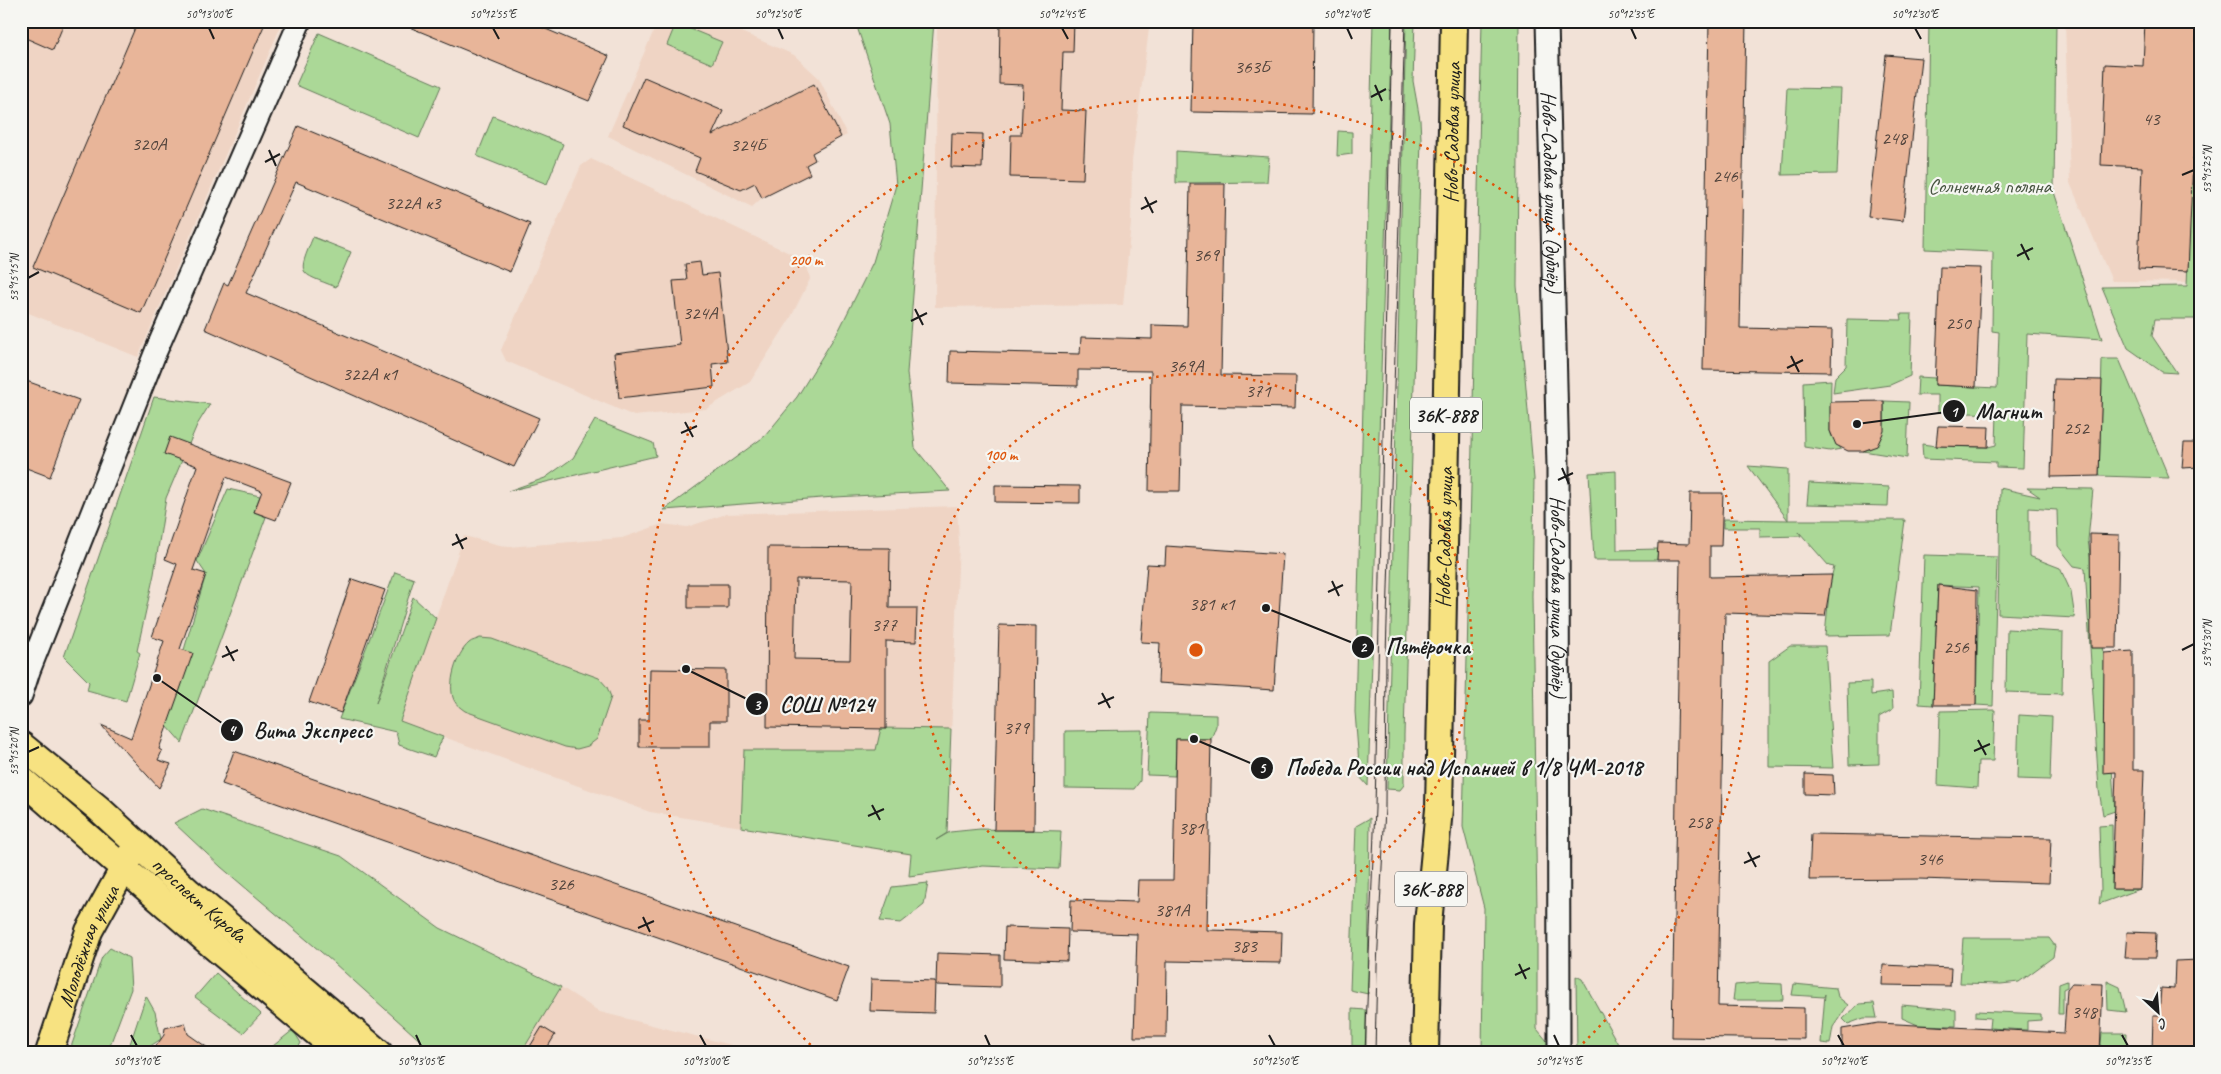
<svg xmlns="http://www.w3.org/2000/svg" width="2221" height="1074" font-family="Caveat,sans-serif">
	<rect width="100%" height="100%" fill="#f2e2d7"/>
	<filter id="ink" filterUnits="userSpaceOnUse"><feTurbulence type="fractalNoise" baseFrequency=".02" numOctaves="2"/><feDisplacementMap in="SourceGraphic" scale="10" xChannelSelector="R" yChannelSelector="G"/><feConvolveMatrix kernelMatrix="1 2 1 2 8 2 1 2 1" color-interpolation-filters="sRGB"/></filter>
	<g filter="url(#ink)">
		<path fill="#efd4c4" d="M21,21H283L138,357L21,310Z
			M658,21H716L794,55L819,78L847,135L812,152L815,160L806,165L810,174L762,198L752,207L608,136Z
			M937,21H1150L1132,161L1131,223L1123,305L935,307Z
			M2065,21H2200V282L2112,281L2070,183Z
			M591,159L806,261L810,279L790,319L750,382L706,409L634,416L506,361L501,350L581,166Z
			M957,506L959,543L947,833L911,855L650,812L400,721L464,536L508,547L622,538L662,524L687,527L726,514Z
			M561,987L600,1012L763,1053H521Z"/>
		<path fill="#abd897" stroke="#647a5a" d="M855,21H934L907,373L915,448L950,491L835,497L664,510L765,436L797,397L840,328L873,262L896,185L890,124Z
			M1373,21H1392L1368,786L1360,777L1355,712Z
			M1406,21H1415L1413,81L1420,120L1421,138L1404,735V785L1400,790L1387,789Z
			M1482,21H1519L1517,286L1534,479L1532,596L1537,911V1029L1552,1047V1053H1482L1484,908L1463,827Z
			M1929,21H2056L2054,192L2102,339L2027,334L2023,468L1996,467V462L1923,459L1922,444L1936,446L1988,447L1996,445L1997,414L1938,412V395H1917L1918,377L1935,378V385L1997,388L1999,332L1992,331L1993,252L1925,249Z
			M2196,21H2200V51L2196,50Z
			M676,23L722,42L712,64L667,45Z
			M319,33L441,86L419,138L296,85Z
			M1787,88L1841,89L1837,174L1782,175Z
			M493,116L563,144L547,184L477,156Z
			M1338,131L1352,132V154L1337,156Z
			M1176,151L1269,157L1267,182L1176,183Z
			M2191,184H2200V319H2155L2152,336L2177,373L2162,372L2128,348L2102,287L2187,286Z
			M313,237L351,252L336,287C298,272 297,276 313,237Z
			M1901,314H1912L1910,376L1890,385L1833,393L1835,377L1846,366L1847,319L1902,320Z
			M2102,359H2119L2169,478L2099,476Z
			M1831,380L1830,431L1832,437L1841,449L1830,451L1804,447L1803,382Z
			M154,397L210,404L197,425L166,498L154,574L137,651L140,653L126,701L87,690L89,682L64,657Z
			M1884,401L1909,402L1907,458L1863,451C1888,445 1884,422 1884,401Z
			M595,420L653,443L656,456L508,491L545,478L573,458Z
			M1748,466L1788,469V520H1905L1890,635L1825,636L1830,582L1834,567L1829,566L1799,532L1801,536L1760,537V528H1723V519L1788,520Z
			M1616,471L1617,550L1658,549L1657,560H1594L1589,473Z
			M1809,483L1889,487L1888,506L1807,504Z
			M2000,488L2040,497L2027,488L2093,489L2088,540L2104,653L2115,811L2103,815L2099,790L2085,568L2074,566L2058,546L2057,510L2029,508V556L2060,568L2071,592L2075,618L1998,614Z
			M228,489L260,496L254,512L266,517L182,743L167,726L184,650L206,574L197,561Z
			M1924,555L1997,557L1993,706L1976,705L1979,587L1938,585L1933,705L1919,704Z
			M395,572L414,579L376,703L413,597L436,618L400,721L443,737L434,757L399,745L396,732L339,719Z
			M2007,629L2063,632L2062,694L2006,692Z
			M480,638L492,639L599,678L607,687L611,697L597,739L588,746L577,749L565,747L465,711C461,708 456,705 454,700C447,685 456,654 469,643C472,640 477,640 480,638Z
			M1790,646H1825L1833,768L1769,767V661Z
			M1871,682V695L1892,692L1893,709L1879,717V764L1849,765L1847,683Z
			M1995,710L1993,761H1978L1977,788L1938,785L1940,711Z
			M1150,713L1216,715V726L1211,739H1176L1175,776L1147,775Z
			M2019,715L2052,717L2050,780L2017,779Z
			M881,728L951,729L947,833L936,840L950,832L980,829L1061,831L1059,869L983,866L909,876L911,854L741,827L744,750H876Z
			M1142,730L1140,781L1134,789L1065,788V731Z
			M202,809L341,856L440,928L561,987L521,1053H434L334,963L221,867L174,823Z
			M1370,818L1368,994L1350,990L1356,826Z
			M2112,825V889H2140L2099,904L2101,889L2099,826Z
			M928,883L924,905L901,923L880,921L892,887Z
			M1963,938H2049L2055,946L2053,957L2019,982L2001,984L1960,983Z
			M110,948L129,958L131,989L107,1053H69L102,957Z
			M216,973L261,1014L243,1033L195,997Z
			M1576,976L1582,979L1623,1053H1577Z
			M2067,981V987L2063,989V1014H2058L2059,984Z
			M2107,981L2120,987L2126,1012L2108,1010Z
			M1758,983L1782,984L1783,1000H1733L1735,985Z
			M1794,984L1836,988L1838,997L1848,1005L1833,1027L1830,1044L1821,1043L1825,994L1824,997L1792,995Z
			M146,996L155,1012L161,1039L140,1053H127Z
			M1874,1003L1877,1018H1864L1848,1024L1843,1019L1859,1004Z
			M1902,1005L1956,1010V1026L1918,1025L1902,1018Z
			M1352,1009L1366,1010V1046H1352Z
			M1976,1011L2041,1014V1020L2027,1021V1030L1989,1028L1990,1018L1976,1017Z
			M293,1030L301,1043L295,1053H272L268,1050Z
			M2102,1033H2127L2126,1053H2100Z"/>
		<path fill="#e8b599" stroke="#1c1c1c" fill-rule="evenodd" d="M21,21H65L53,50L21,36Z
			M138,21H266L141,313L33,267Z
			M527,21L609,56L589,101L397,22Z
			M1000,21H1074L1073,52H1063L1061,110L1086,111L1083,179L1010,177L1011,135H1021L1023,85L999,84Z
			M1193,21H1313L1312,114L1191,112Z
			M1709,21H1746L1740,328L1832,330L1831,372L1703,370Z
			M2145,21H2197L2195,79H2200V160L2193,159L2188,271L2138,269L2142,167L2101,165L2105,64L2143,66Z
			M1886,55L1921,58L1903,221L1868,217Z
			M644,77L723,111L712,135L814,84L841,137L812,153L815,160L806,165L810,174L762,198L755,183L741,190L695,171L700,158L623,125Z
			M298,126L530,224L510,272L296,182L246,293L539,418L514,467L205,329L224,283L228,285Z
			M952,133L983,134L982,168L951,167Z
			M1190,184H1225L1221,375L1296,376L1295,408L1182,406L1180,491H1149L1151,371L1078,370V386L949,383L950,351L1080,354L1081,337L1152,339V325L1187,326Z
			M700,262L702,275L718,273L728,362L712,364L714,387L619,398L614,353L680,345L673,281L687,280L685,264Z
			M1940,267L1981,268L1976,387L1935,385Z
			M21,379L79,400L50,477L21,466Z
			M2054,379L2102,380L2099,476L2051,477Z
			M1884,401V431L1877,446L1863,451H1848L1836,445L1830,431V402Z
			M1938,426L1989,427L1988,447L1936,446Z
			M170,437L291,482L276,520L254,512L262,491L226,477L193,570L206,574L180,649L193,653L159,749L162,751L158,760L171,764L159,788L101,725L131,738L164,641L152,637L177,564L165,559L197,466L164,454Z
			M2184,443H2200V467L2182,468Z
			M995,485L1080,486V503L995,502Z
			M1690,493H1723L1721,546H1710V577L1832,575L1825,616L1725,613L1718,1006L1804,1008V1039L1672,1037L1680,560H1657L1658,543L1689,544Z
			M2090,534L2119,535L2117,648H2091Z
			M1166,546L1283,554L1274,690L1158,683L1160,643L1141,642L1147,564L1165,565Z
			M768,547L890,548L889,608H917L916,642L886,641V729L767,727ZM796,579L852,580L850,660L794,659Z
			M352,579L385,590L341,713L309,702Z
			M688,584H728V608H688Z
			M1938,585L1977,590L1976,705H1933Z
			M999,625L1036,626L1034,830H994Z
			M2133,651V770H2144L2140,889H2112L2116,772L2103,773L2104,653Z
			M650,669L726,670V721H710V747H639V720H649Z
			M1176,739H1211L1207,930L1282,932L1281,963L1167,961L1166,1037H1134L1137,934L1070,932L1071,900L1137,902L1138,880H1173Z
			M234,751L849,967L837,1000L222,784Z
			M1805,774L1833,775L1834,795L1805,794Z
			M1811,834L2051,838L2049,883L1919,879L1809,880Z
			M1005,927L1068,929L1067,961L1004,959Z
			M2127,932L2156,933L2155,958H2125Z
			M937,953L1000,955V987L936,985Z
			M2200,960V1053H2152L2153,1015H2159L2161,988L2174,989L2175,961Z
			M1883,965L1951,968L1950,986L1882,985Z
			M871,979L935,981L934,1013L870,1011Z
			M2072,983L2103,984L2100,1053H1842V1029L1879,1023L2064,1033L2067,989Z
			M185,1023L188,1034L215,1053H151L164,1035L165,1028Z
			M542,1027L555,1035L544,1053H526Z"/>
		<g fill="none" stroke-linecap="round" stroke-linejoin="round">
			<defs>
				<g id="minor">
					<path id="s1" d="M1547,21L1558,466L1559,1053"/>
					<path d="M21,696L29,671L156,351L300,21"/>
				</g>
				<g id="major">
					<path id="s2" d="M21,745L98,808L189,892L379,1053"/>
					<path d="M21,779L212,945L341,1053"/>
					<path id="s3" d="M49,1053L89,931L132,853"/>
					<path id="s4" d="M1425,1053L1428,924L1439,809L1454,21"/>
				</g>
			</defs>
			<use href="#minor" stroke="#1c1c1c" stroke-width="25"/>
			<use href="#major" stroke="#1c1c1c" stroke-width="30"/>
			<use href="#minor" stroke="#f6f6f2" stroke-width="21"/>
			<use href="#major" stroke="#f7e281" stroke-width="26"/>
			<path stroke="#1c1c1c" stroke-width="1" d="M1365,1053L1375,808L1392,21
				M1375,1053L1377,966L1385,808L1386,655L1405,21"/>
		</g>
	</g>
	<path fill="none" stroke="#1c1c1c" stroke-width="2" d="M209,28L214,39M493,28L499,39M778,28L783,39M1062,28L1068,39M1347,28L1352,39M1631,28L1636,39M1915,28L1921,39M1375,85L1382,101M1371,97L1386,89M269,150L276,166M265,162L280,154M2182,175L2194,170M1145,197L1153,213M1141,209L1157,201M2021,244L2029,260M2017,256L2033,248M28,278L39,272M915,309L923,325M911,321L927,313M1791,356L1799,372M1787,368L1803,360M685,422L693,437M681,433L697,426M1562,468L1569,484M1558,480L1573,473M456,534L463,549M452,545L467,538M1332,581L1339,596M1328,592L1343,585M226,646L234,661M2182,650L2194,644M222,657L238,650M1102,693L1110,708M1098,704L1114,697M1978,740L1986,755M1974,751L1990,744M28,752L39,747M872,805L880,820M868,816L884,809M1748,852L1756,867M1744,863L1760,856M643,917L650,932M638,928L654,921M1519,964L1526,979M1515,975L1530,968M131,1035L137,1046M416,1035L421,1046M700,1035L706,1046M985,1035L990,1046M1269,1035L1275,1046M1554,1035L1559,1046M1838,1035L1844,1046M2122,1035L2128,1046"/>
	<g fill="none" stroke="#de560d" stroke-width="2.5" stroke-dasharray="2.5 5">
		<circle cx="1196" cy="650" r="276"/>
		<path d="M816 1050A552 552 0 1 1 1576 1050"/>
	</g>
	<g text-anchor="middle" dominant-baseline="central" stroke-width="4.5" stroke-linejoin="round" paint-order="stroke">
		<g font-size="19" fill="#4f423b">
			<text x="1252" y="67">363Б</text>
			<text x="2151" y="119">43</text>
			<text x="1894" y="138">248</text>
			<text x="149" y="144">320А</text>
			<text x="748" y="145">324Б</text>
			<text x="1725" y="176">246</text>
			<text x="413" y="203">322А к3</text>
			<text x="1206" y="255">369</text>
			<text x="700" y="313">324А</text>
			<text x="1958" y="323">250</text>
			<text x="1186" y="366">369А</text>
			<text x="370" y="374">322А к1</text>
			<text x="1258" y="391">371</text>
			<text x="2076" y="428">252</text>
			<text x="1212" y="604">381 к1</text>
			<text x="884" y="625">377</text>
			<text x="1956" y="647">256</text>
			<text x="1016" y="728">379</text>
			<text x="1699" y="822">258</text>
			<text x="1191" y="828">381</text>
			<text x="1930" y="859">346</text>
			<text x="561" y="884">326</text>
			<text x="1172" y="910">381А</text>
			<text x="1244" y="946">383</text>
			<text x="2084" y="1012">348</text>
		</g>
		<g fill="#f6f6f2" stroke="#5d5d5c" stroke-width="1">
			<rect x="1410" y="397.5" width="72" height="35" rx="4"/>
			<rect x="1395" y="871.5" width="72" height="35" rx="4"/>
		</g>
		<g font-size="20" font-weight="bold" fill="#1c1c1c">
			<text x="1446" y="415">36К-888</text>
			<text x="1431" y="889">36К-888</text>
		</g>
		<g font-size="21" fill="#1c1c1c" stroke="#f6f6f2">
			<text stroke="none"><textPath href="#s4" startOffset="921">Ново-Садовая улица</textPath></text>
			<text stroke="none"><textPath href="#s1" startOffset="171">Ново-Садовая улица (дублёр)</textPath></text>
			<text stroke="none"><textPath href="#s4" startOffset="516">Ново-Садовая улица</textPath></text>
			<text stroke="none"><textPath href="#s1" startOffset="576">Ново-Садовая улица (дублёр)</textPath></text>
			<text stroke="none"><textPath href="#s2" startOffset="236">проспект Кирова</textPath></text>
			<text stroke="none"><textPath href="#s3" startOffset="114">Молодёжная улица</textPath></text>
		</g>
		<g font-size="21" fill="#475441" stroke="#f6f6f2">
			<text x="1990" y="186">Солнечная поляна</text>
		</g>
	</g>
	<circle cx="1196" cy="650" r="8" fill="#de560d" stroke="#f6f6f2" stroke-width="2.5"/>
	<g font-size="15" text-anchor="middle" font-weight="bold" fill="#de560d" stroke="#f6f6f2" stroke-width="4.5" stroke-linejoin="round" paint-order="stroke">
		<text x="806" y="265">200 m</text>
		<text x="1001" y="460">100 m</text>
	</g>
	<path fill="none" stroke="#1c1c1c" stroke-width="2" d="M1857 424L1954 411M1266 608L1363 647M686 669L757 704M157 678L232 730M1194 739L1262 768"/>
	<g fill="#1c1c1c" stroke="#f6f6f2" stroke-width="2">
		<circle cx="1857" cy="424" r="5"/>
		<circle cx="1266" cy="608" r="5"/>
		<circle cx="686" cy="669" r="5"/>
		<circle cx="157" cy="678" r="5"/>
		<circle cx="1194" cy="739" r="5"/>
		<circle cx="1954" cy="411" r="12"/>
		<circle cx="1363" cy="647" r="12"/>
		<circle cx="757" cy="704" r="12"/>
		<circle cx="232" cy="730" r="12"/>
		<circle cx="1262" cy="768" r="12"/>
	</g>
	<g font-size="15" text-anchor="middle" font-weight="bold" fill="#fff">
		<text x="1954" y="417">1</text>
		<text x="1363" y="652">2</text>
		<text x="757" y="710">3</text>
		<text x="232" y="735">4</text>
		<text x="1262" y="773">5</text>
	</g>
	<g font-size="22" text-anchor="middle" font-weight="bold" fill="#1c1c1c" stroke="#f6f6f2" stroke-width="4.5" stroke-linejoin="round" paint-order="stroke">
		<text x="2009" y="419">Магнит</text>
		<text x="1428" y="654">Пятёрочка</text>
		<text x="827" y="712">СОШ №124</text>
		<text x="313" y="738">Вита Экспресс</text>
		<text x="1464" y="775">Победа России над Испанией в 1/8 ЧМ-2018</text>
	</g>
	<rect width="2221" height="1074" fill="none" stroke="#f6f6f2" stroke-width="55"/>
	<g transform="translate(2158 1012) rotate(154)" stroke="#f6f6f2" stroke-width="4" paint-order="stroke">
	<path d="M0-4L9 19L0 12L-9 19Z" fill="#1c1c1c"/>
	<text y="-8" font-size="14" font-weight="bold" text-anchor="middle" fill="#1c1c1c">С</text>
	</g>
	<rect x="28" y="28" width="2166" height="1018" fill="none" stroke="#1c1c1c" stroke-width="2"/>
	<g font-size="12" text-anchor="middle" fill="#1c1c1c">
		<text x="209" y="18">50°13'00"E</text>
		<text x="493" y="18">50°12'55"E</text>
		<text x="778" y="18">50°12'50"E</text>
		<text x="1062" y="18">50°12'45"E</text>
		<text x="1347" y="18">50°12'40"E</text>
		<text x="1631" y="18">50°12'35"E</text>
		<text x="1915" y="18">50°12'30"E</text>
		<text transform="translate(2207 170) rotate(-90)" y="4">53°15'25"N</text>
		<text transform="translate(14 278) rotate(-90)" y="4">53°15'15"N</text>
		<text transform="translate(2207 644) rotate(-90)" y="4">53°15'30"N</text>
		<text transform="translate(14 752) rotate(-90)" y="4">53°15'20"N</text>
		<text x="137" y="1065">50°13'10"E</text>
		<text x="421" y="1065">50°13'05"E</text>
		<text x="706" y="1065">50°13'00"E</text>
		<text x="990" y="1065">50°12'55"E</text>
		<text x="1275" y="1065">50°12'50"E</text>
		<text x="1559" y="1065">50°12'45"E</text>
		<text x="1844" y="1065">50°12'40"E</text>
		<text x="2128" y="1065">50°12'35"E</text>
	</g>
</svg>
